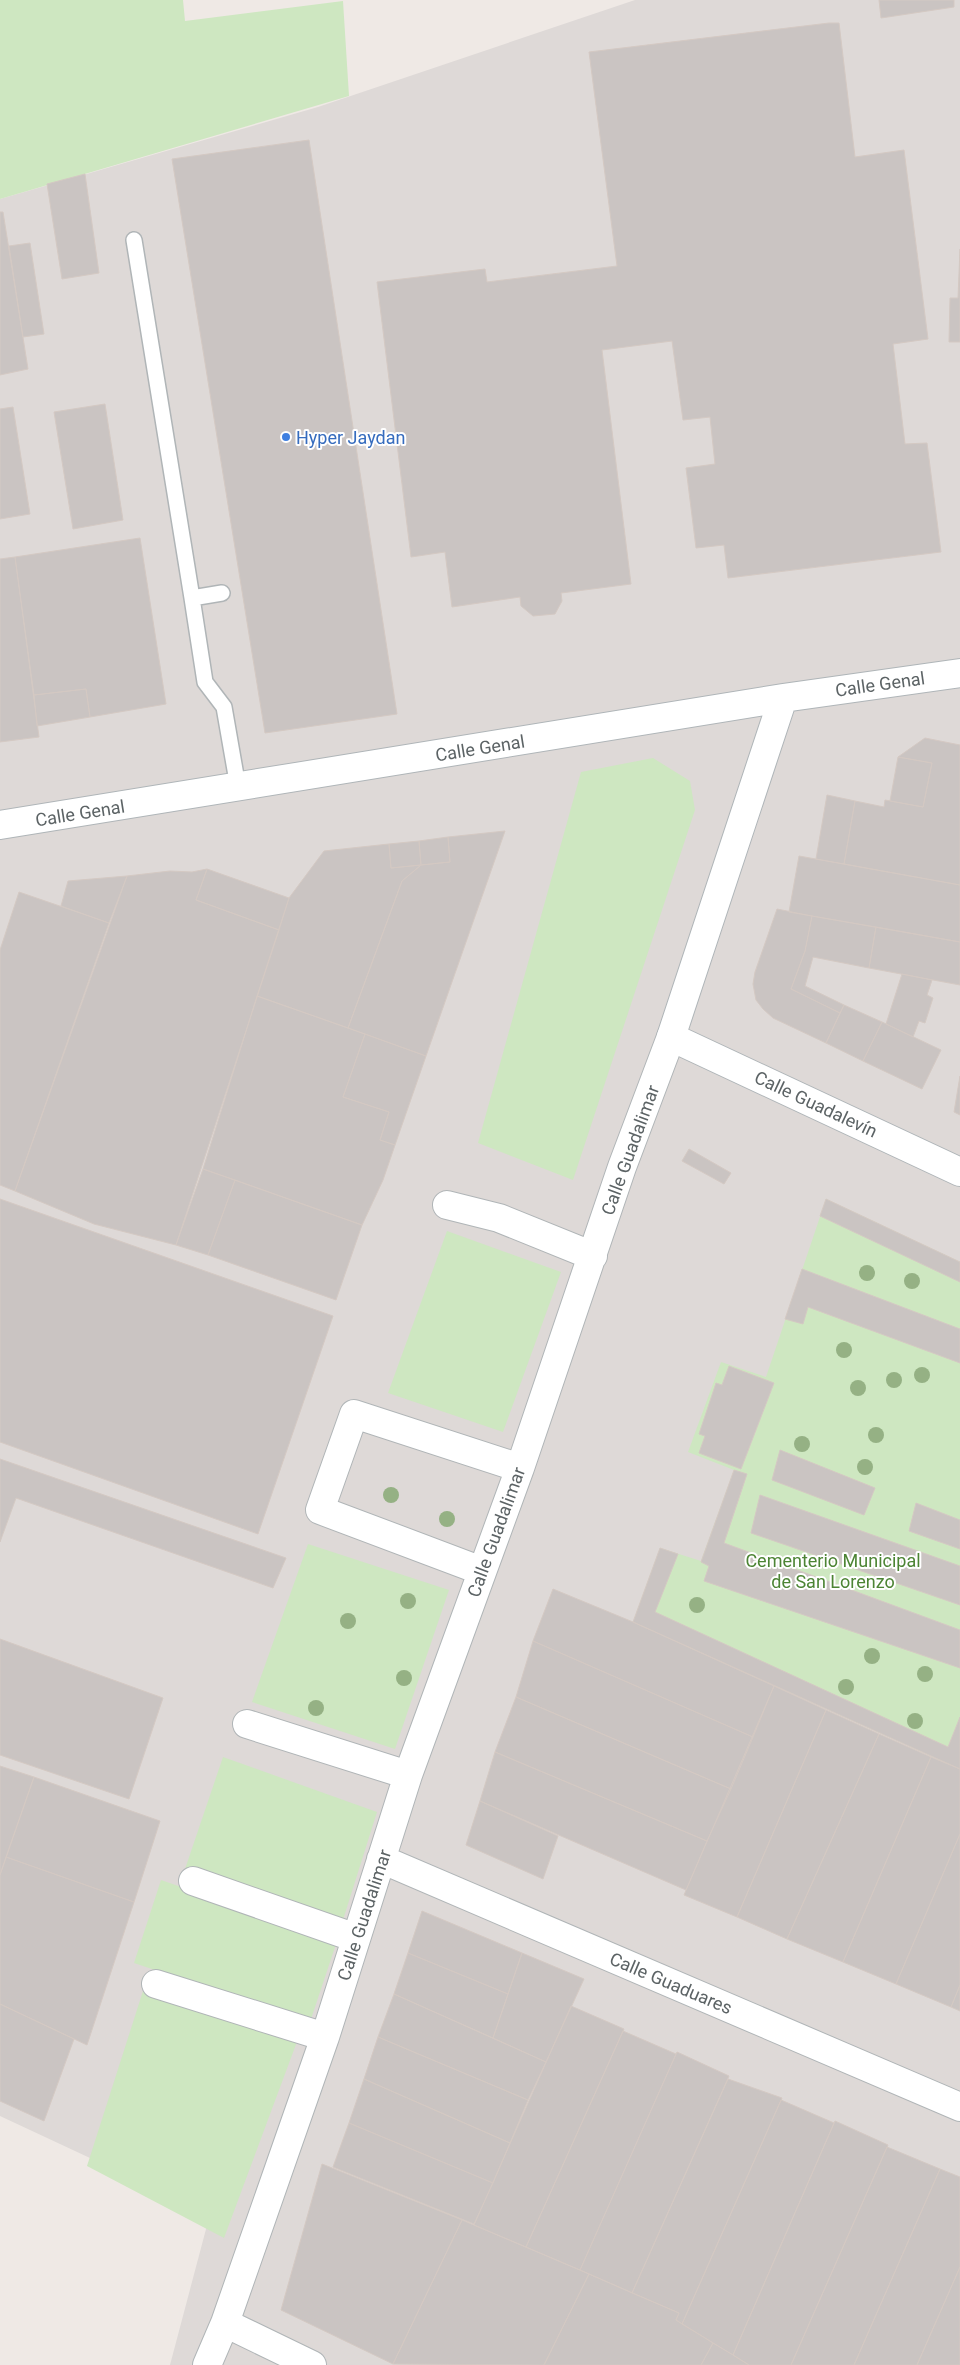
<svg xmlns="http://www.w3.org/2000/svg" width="960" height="2365" font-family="Roboto,sans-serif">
	<rect width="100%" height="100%" fill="#efe9e5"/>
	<path fill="#ded9d7" d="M635,0H960V2365H170L210,2214L0,2116V199L318,107Z"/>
	<path fill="#cee7c1" d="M0,0H183L185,21L343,1L349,96L0,199Z
		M653,758L690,781L695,810L573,1180L478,1143L581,772Z
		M826,1199L960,1262V1769L633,1622L660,1548L701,1561L734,1470L688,1452L721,1362L766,1377Z
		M447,1231L561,1272L503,1432L388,1393Z
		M308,1544L449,1590L395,1749L252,1702Z
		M223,1757L377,1812L342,1923L185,1869Z
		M161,1880L337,1941L310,2022L134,1963Z
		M143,1991L298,2039L224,2238L87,2166Z"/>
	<path fill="#cac4c2" stroke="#d4c9c3" d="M879,0H954V7L881,18Z
		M829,23H839L855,157L904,150L928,339L893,344L905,444L927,443L941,552L728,578L724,545L696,548L686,468L715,464L710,417L683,420L672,341L602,350L631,584L561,593L562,601L555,614L533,616L521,606L520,597L452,607L445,552L411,557L377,282L485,269L487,282L617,266L589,52Z
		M309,140L397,714L265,733L172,159Z
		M85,174L99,273L62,279L47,184Z
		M0,212H3L28,369L0,375Z
		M30,243L44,334L23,337L9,246Z
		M960,249V342H949L950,298H958Z
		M105,404L123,520L73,529L54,412Z
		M13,407L30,514L0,519V409Z
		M140,538L166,704L90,717L86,689L34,695L15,557Z
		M15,557L39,737L0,742V559Z
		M86,689L90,717L37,726L34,695Z
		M925,738L960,745V885L844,864L855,801L884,807L885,800L923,807L932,763L898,757Z
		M898,757L932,763L923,807L890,801Z
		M827,795L855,801L844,864L816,859Z
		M505,831L426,1056L348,1028L402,881L421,865L450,862L448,837Z
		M448,837L450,862L421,865L419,841Z
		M419,841L421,865L391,868L389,844Z
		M389,844L391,868L421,865L402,881L348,1028L257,996L289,898L324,851Z
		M799,856L960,885V942L789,912Z
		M207,869L289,898L279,930L196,900Z
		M207,869L196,900L279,930L176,1245L94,1224L15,1191L127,876L170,871L192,872Z
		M127,876L109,923L61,906L68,881Z
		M19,892L109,923L15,1191L0,1185V950Z
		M777,909L812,916L805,951L791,989L840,1013L826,1043L773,1018L763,1009L756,1000L753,984L755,972Z
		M812,916L876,927L869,968L813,957L805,986L844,1005L840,1013L791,989L805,951Z
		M876,927L960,942V985L869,968Z
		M902,974L932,980L927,995L933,998L925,1023L919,1021L913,1037L886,1024Z
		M257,996L365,1034L343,1097L389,1112L380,1140L395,1145L383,1180L362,1225L203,1169Z
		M844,1005L882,1022L863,1061L826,1043Z
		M882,1022L941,1050L922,1089L863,1061Z
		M365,1034L426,1056L395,1145L380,1140L389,1112L343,1097Z
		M960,1076V1115L954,1112Z
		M689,1149L731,1173L724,1184L682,1161Z
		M203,1169L235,1180L208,1255L176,1245Z
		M235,1180L362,1225L336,1300L208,1255Z
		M0,1199L333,1316L258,1534L0,1442Z
		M826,1199L960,1262V1282L820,1216Z
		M802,1269L960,1329V1363L808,1307L803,1324L785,1319Z
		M729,1366L774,1383L741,1469L699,1453L705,1436L699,1434L716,1383L722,1385Z
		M780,1450L875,1488L864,1515L772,1480Z
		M0,1459L286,1558L273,1588L16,1498L0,1542Z
		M734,1470L747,1474L724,1543L960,1630V1668L704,1581L709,1566L701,1562Z
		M760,1495L960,1566V1605L751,1533Z
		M916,1503L960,1520V1549L909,1531Z
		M660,1548L678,1554L655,1612L948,1747L960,1717V1769L633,1622Z
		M553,1589L633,1622L774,1686L753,1737L533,1641Z
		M0,1639L163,1698L129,1799L0,1755Z
		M533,1641L753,1737L731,1789L516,1697Z
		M774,1686L826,1710L737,1917L684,1895Z
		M516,1697L731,1789L707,1841L495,1752Z
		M826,1710L879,1734L787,1939L737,1917Z
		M879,1734L931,1757L843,1962L787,1939Z
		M495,1752L707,1841L686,1890L480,1801Z
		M931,1757L960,1769V1834L896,1984L843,1962Z
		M0,1766L34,1777L0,1875Z
		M34,1777L160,1821L134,1902L6,1857Z
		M480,1801L558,1836L543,1879L466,1845Z
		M960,1834V1985L951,2007L896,1984Z
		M6,1857L134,1902L87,2045L0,2004V1875Z
		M422,1911L522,1953L508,1994L408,1953Z
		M408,1953L508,1994L493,2038L394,1994Z
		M522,1953L584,1979L546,2062L493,2038Z
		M960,1985V2011L951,2007Z
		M394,1994L546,2062L528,2100L378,2037Z
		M0,2004L74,2039L44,2121L0,2101Z
		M571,2006L624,2029L526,2247L474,2225Z
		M623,2031L676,2054L580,2270L526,2247Z
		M378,2037L528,2100L510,2143L364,2079Z
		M677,2052L729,2076L632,2293L580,2270Z
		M364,2079L510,2143L493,2183L349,2123Z
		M728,2079L782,2098L682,2324L676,2320L679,2313L632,2293Z
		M781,2100L834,2123L733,2355L682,2324Z
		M835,2121L888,2145L791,2365H749L733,2355Z
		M349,2123L493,2183L474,2224L333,2167Z
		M887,2147L940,2169L854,2365H791Z
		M322,2164L462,2220L393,2364L281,2310Z
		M940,2169L960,2177V2267L917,2365H854Z
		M462,2220L589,2274L544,2365L393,2364Z
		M960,2267V2365H917Z
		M589,2274L679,2313L676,2320L713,2343L701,2365H544Z
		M713,2343L733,2355L749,2365H701Z"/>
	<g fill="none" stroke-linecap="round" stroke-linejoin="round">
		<defs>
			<path id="lane" d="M134,240L192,598
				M222,593L192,598L205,682L224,707L238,787"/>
			<path id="street" d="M447,1205L499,1218L593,1256
				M482,1571L320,1510L354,1414L520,1468
				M247,1724L408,1775
				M381,1859L960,2107
				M193,1881L356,1938
				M156,1984L325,2037
				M225,2323L312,2365
				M207,2365L225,2323L325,2037L408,1775L520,1468L622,1167L671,1037"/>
			<path id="secondary" d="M783,698L671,1037L960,1172
				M0,825L783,698L960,673"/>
		</defs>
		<use href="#lane" stroke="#b0b5b7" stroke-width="18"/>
		<use href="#street" stroke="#b0b5b7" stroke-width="30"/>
		<use href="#secondary" stroke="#afb5b8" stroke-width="30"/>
		<use href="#lane" stroke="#fff" stroke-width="15"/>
		<use href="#street" stroke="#fff" stroke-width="28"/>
		<use href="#secondary" stroke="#fff" stroke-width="28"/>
	</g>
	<g fill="#95b184">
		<circle cx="867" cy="1273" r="8"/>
		<circle cx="912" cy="1281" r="8"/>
		<circle cx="844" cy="1350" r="8"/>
		<circle cx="922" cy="1375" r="8"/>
		<circle cx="894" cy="1380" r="8"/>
		<circle cx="858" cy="1388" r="8"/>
		<circle cx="876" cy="1435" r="8"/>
		<circle cx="802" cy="1444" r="8"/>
		<circle cx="865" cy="1467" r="8"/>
		<circle cx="391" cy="1495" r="8"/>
		<circle cx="447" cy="1519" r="8"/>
		<circle cx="408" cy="1601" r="8"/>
		<circle cx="697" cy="1605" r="8"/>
		<circle cx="348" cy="1621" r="8"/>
		<circle cx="872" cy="1656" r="8"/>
		<circle cx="925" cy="1674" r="8"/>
		<circle cx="404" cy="1678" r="8"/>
		<circle cx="846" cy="1687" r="8"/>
		<circle cx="316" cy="1708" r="8"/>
		<circle cx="915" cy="1721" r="8"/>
	</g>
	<circle fill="#3f7fe0" stroke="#fff" stroke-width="2" cx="286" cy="437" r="5"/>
	<g text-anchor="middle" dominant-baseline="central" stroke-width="4" stroke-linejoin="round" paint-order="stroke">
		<g font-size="18" fill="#366cbe" stroke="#fff" text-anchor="start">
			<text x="296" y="437">Hyper Jaydan</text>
		</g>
		<g font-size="18" fill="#5c6365" stroke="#fff">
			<text transform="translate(880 684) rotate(-8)">Calle Genal</text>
			<text transform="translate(480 748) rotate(-9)">Calle Genal</text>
			<text transform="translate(80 813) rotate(-9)">Calle Genal</text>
			<text transform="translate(816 1104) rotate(25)">Calle Guadalevín</text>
			<text transform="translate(630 1150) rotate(-70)">Calle Guadalimar</text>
			<text transform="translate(496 1532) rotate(-70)">Calle Guadalimar</text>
			<text transform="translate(364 1915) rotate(-72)">Calle Guadalimar</text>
			<text transform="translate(671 1983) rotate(23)">Calle Guaduares</text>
		</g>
		<g font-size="18" fill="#4c8434" stroke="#fff">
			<text x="833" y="1560">Cementerio Municipal<tspan x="833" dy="21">de San Lorenzo</tspan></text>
		</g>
	</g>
</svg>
